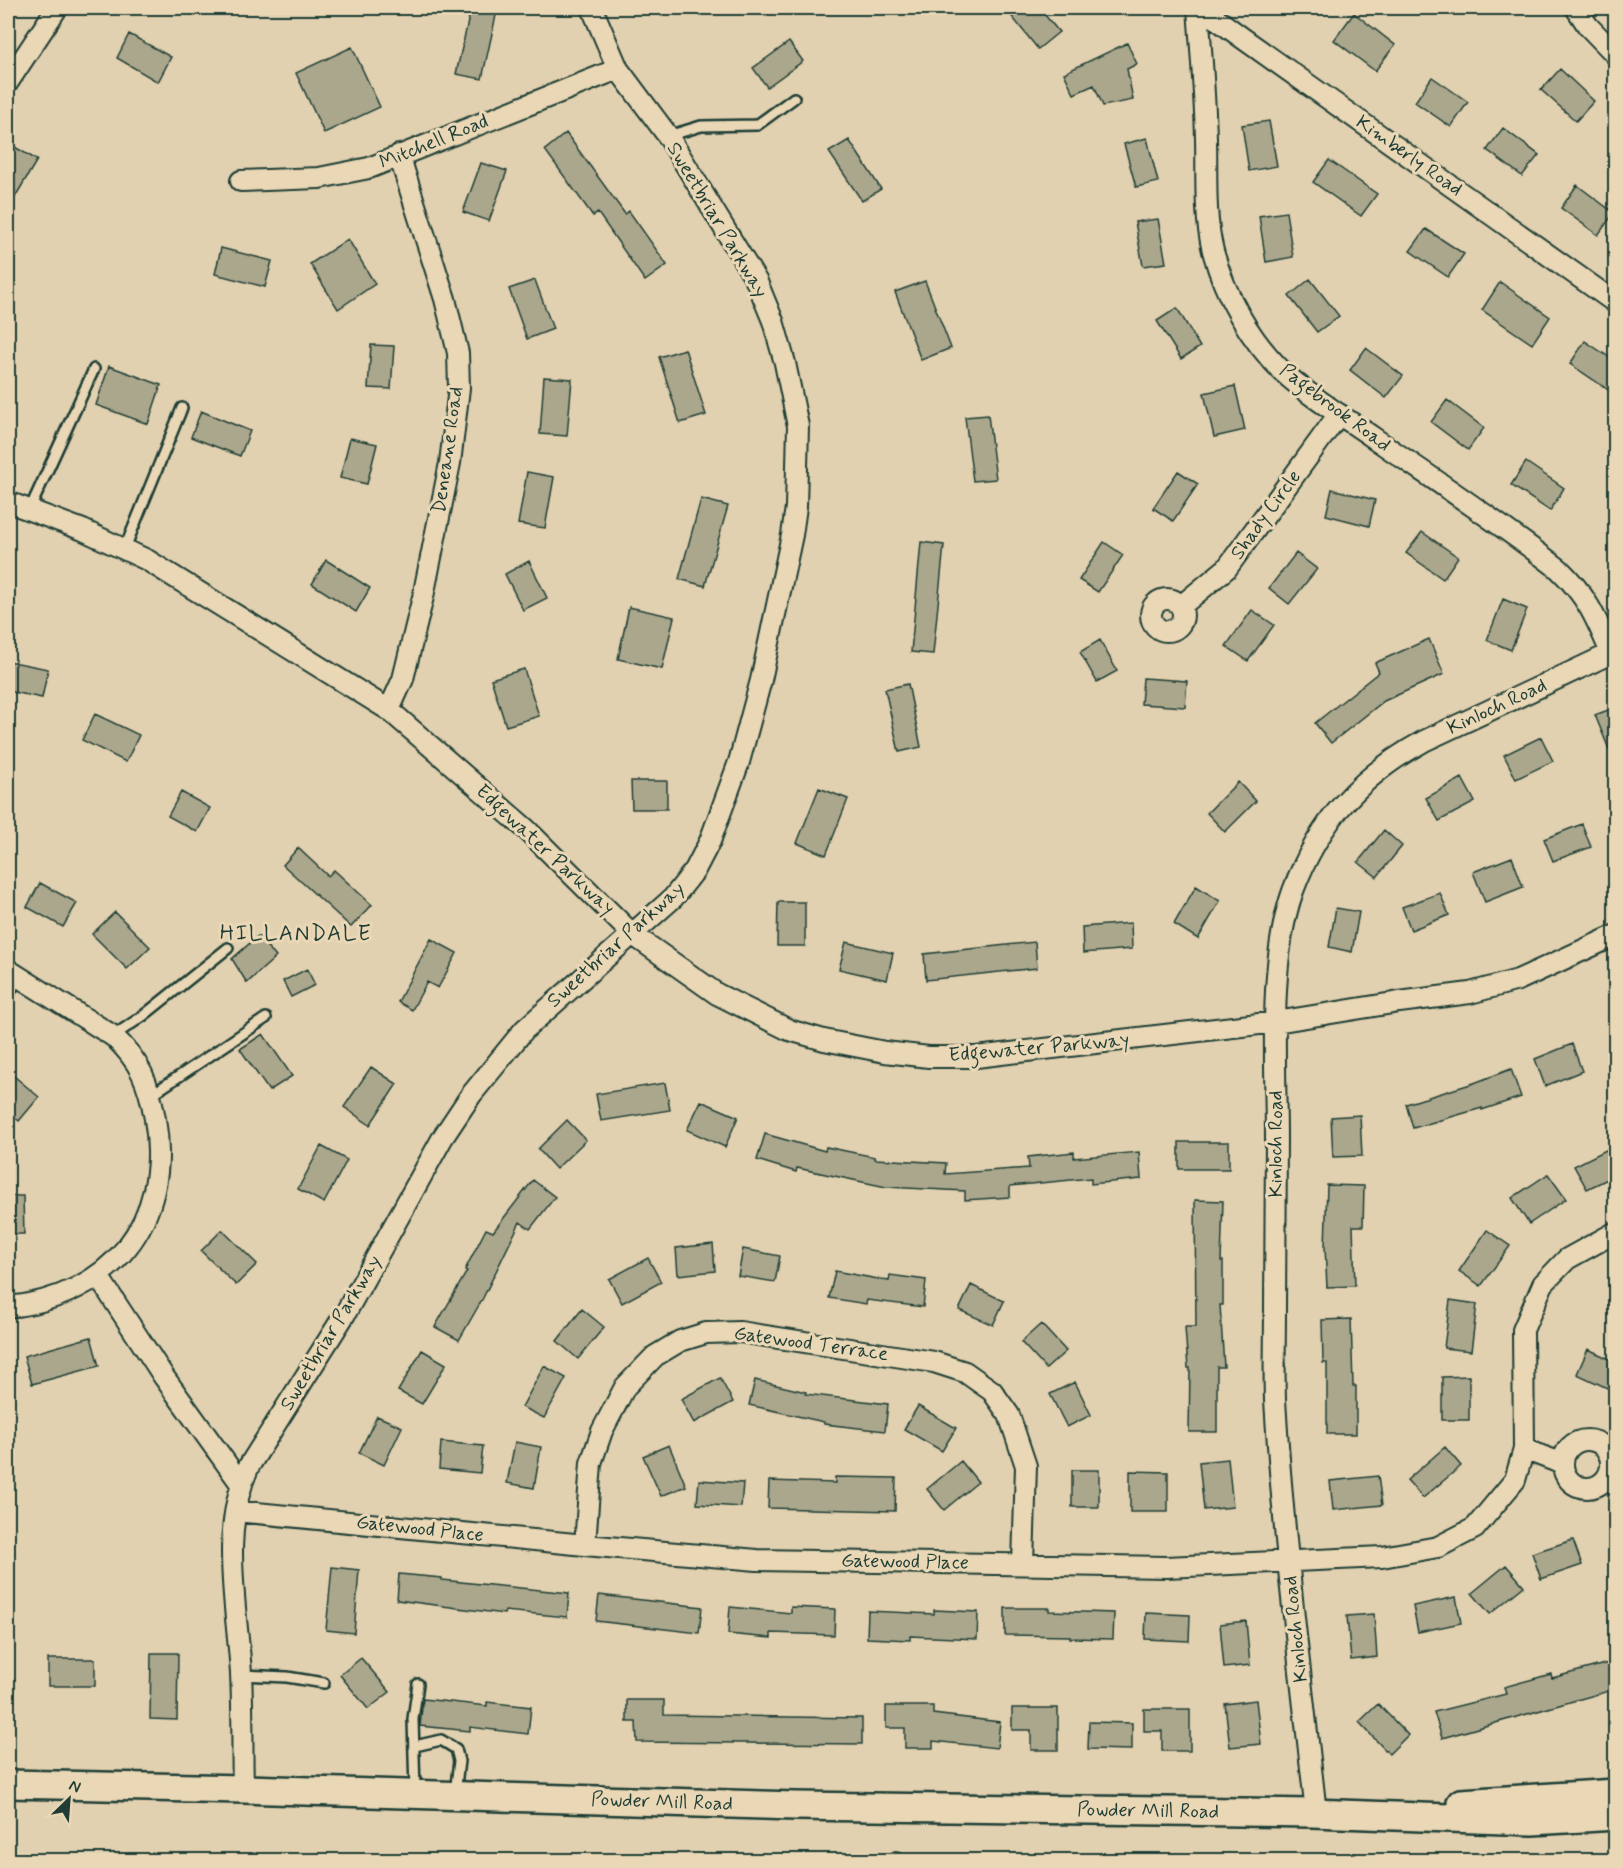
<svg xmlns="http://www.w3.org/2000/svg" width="1623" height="1868" font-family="Mynerve,sans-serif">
	<rect width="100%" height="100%" fill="#e2d1b0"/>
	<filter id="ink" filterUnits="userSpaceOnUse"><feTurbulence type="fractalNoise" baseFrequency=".0167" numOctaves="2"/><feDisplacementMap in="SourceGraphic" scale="12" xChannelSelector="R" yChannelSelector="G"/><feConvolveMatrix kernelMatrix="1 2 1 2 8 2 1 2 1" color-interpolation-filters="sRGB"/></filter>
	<g filter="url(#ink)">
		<path fill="#aba78d" stroke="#1f3d34" stroke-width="1.5" d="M471,8L497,11L482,79L456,74Z
			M1005,8H1039L1059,32L1038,49Z
			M1354,13L1395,45L1375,71L1334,40Z
			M129,34L171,57L158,82L117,58Z
			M789,42L803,61L767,87L753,68Z
			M1127,43L1137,64L1127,69L1133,100L1103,106L1094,85L1074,94L1064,73Z
			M352,47L380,107L324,133L296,73Z
			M1560,69L1594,101L1576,121L1541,90Z
			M1432,77L1468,102L1451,127L1415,102Z
			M1269,121L1277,166L1249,171L1242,125Z
			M1503,128L1539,155L1522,176L1487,150Z
			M566,133L625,214L629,211L667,265L645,281L598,213L593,216L545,150Z
			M1147,138L1158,182L1136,187L1124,144Z
			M849,140L881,189L862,201L829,152Z
			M13,146L37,160L8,209V156Z
			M1329,160L1377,194L1361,216L1313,182Z
			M481,163L507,171L489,221L463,212Z
			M1577,185L1614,213L1598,235L1561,208Z
			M1286,212L1293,257L1266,262L1259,216Z
			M1158,219L1166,263L1143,266L1135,222Z
			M1426,229L1464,254L1448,277L1410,251Z
			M348,239L375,284L338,309L310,264Z
			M221,248L272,261L265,287L215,274Z
			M1310,279L1339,316L1317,332L1289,296Z
			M535,280L553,329L527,339L509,289Z
			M925,281L951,348L921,360L895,292Z
			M1500,282L1550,317L1532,344L1482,310Z
			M1177,308L1200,347L1181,359L1157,321Z
			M1585,341L1616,362V395L1570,364Z
			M371,345L394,346L391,389L368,388Z
			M1366,348L1403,376L1386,398L1350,370Z
			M685,349L706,415L680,423L659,357Z
			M109,366L161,385L148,424L96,405Z
			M544,377L572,379L567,436L540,434Z
			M1235,386L1245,430L1214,437L1204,393Z
			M1447,400L1484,428L1468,450L1431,422Z
			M201,411L250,431L240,456L191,437Z
			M988,415L996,479L973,481L965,417Z
			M350,438L377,444L367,484L340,478Z
			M1526,462L1564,488L1550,511L1511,485Z
			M1178,471L1198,484L1173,521L1153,508Z
			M527,472L554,477L545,528L518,524Z
			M1332,489L1375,500L1369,526L1326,515Z
			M701,499L728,506L705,586L679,579Z
			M1422,532L1458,557L1443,579L1406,553Z
			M921,542L944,545L933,654L911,652Z
			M1104,542L1123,555L1098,592L1079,580Z
			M1296,553L1317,569L1289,604L1269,588Z
			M326,560L370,588L356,612L312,584Z
			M529,561L547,598L523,610L505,574Z
			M1503,599L1527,609L1511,650L1487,640Z
			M629,607L674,617L662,669L618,659Z
			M1252,610L1274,625L1248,661L1226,646Z
			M1429,639L1444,674L1384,701L1331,743L1315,723L1379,672L1375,663Z
			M1100,640L1117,671L1097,682L1080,652Z
			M8,661L48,669L42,698L8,691Z
			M524,669L539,716L506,726L491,679Z
			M1143,678L1187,681L1185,707L1141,704Z
			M908,684L921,747L899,752L885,689Z
			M1616,707V763L1615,764L1595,715Z
			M95,714L139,735L126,762L82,740Z
			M1541,737L1553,761L1516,779L1504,755Z
			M1462,778L1475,802L1439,821L1426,798Z
			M631,781H667V809H632Z
			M1238,782L1256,801L1225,832L1207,813Z
			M819,788L848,799L826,855L797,843Z
			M181,792L210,808L197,832L168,816Z
			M1582,824L1591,847L1553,861L1544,839Z
			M1384,830L1402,846L1377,877L1358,862Z
			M298,848L328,876L334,870L372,905L351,927L283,865Z
			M1512,857L1523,887L1485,902L1473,872Z
			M40,883L77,903L63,927L27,907Z
			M1196,886L1220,901L1198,939L1174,924Z
			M1440,893L1449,915L1411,930L1402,907Z
			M778,902H805V946H777Z
			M1336,908L1359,912L1352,952L1329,947Z
			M115,912L150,947L127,969L92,934Z
			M1131,923L1132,949L1083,953L1082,927Z
			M258,936L276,957L247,983L232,959Z
			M431,939L457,953L438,988L427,982L412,1010L398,1002Z
			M846,942L893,953L887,980L839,969Z
			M1035,942L1037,968L926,980L924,954Z
			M307,969L315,985L291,997L283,981Z
			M263,1034L292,1076L269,1091L240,1049Z
			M1572,1044L1582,1071L1545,1086L1535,1059Z
			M371,1067L397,1084L370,1125L344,1107Z
			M1511,1069L1521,1097L1482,1110V1108L1413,1128L1406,1104L1474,1083Z
			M8,1071L39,1097L19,1121L8,1112Z
			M665,1083L670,1110L601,1121L596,1094Z
			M701,1101L738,1117L725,1147L687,1130Z
			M1360,1115L1362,1156L1333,1157L1331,1117Z
			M567,1120L586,1140L556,1169L538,1149Z
			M765,1134L825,1151L826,1147L875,1157V1159L946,1163L945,1174L1029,1168L1028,1157L1074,1152V1158L1139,1152L1141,1179L1091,1184V1178L1010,1186V1197L965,1200V1191L886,1187L797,1168L796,1172L757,1160Z
			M1179,1142H1229V1169H1179Z
			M1616,1145V1175L1587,1189L1574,1166Z
			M321,1146L347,1160L324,1203L298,1189Z
			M1548,1174L1566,1199L1529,1224L1512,1198Z
			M533,1180L555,1197L530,1229L520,1222L483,1298L459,1340L435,1327L467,1271L465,1270L486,1229L493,1232Z
			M1327,1185L1364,1186L1363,1226H1353L1355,1286L1327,1287L1325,1247Z
			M8,1196H23L24,1234H8Z
			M1195,1200L1223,1201L1221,1261H1223V1305H1220L1224,1367H1217V1432H1189L1190,1368H1188L1185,1327H1196Z
			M222,1230L257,1264L236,1285L201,1251Z
			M1487,1230L1510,1246L1481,1286L1459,1271Z
			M713,1244L715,1271L678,1275L676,1248Z
			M743,1249L780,1256L775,1282L738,1276Z
			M648,1258L661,1282L622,1303L609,1279Z
			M835,1271L889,1281L890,1275L926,1280L923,1307L867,1300L866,1304L829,1298Z
			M971,1285L1004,1301L993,1325L959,1310Z
			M1450,1300L1477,1304L1471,1351L1444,1348Z
			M582,1309L604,1327L578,1359L557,1341Z
			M1351,1319L1353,1386H1356V1434H1327V1363H1323L1322,1320Z
			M1041,1324L1066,1351L1046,1369L1021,1342Z
			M91,1337L99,1366L32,1384L24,1356Z
			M1588,1349L1616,1362V1392L1577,1374Z
			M422,1350L446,1364L422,1404L398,1391Z
			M544,1366L566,1378L544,1418L522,1407Z
			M1469,1376V1420H1442V1377Z
			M720,1378L733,1402L694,1423L681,1399Z
			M755,1380L806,1392L805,1394L888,1404L885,1431L824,1424V1422L749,1405Z
			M1075,1382L1091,1415L1067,1427L1050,1394Z
			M918,1406L956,1428L942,1451L904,1429Z
			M377,1416L402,1427L384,1465L359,1453Z
			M441,1442L483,1446L480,1473L439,1469Z
			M515,1442L541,1447L534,1488L507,1483Z
			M669,1445L686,1486L661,1496L643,1456Z
			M1445,1447L1461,1466L1423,1498L1407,1480Z
			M1228,1459L1233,1507L1204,1510L1199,1462Z
			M961,1461L978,1482L944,1510L927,1489Z
			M1072,1470H1099V1507H1072Z
			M1130,1471L1168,1472V1512H1130Z
			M1378,1476L1382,1505L1333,1510L1330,1481Z
			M835,1477L896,1478L895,1511L768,1508L769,1481L835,1483Z
			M699,1480L743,1483L741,1507L697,1504Z
			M1573,1540L1582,1565L1541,1579L1532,1553Z
			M1506,1565L1524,1586L1490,1614L1472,1593Z
			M332,1567L359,1570L354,1633L326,1630Z
			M399,1574L442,1578V1580L569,1593L567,1617L505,1611L504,1614L397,1600Z
			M599,1595L702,1607L699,1633L596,1621Z
			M1456,1597L1461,1623L1418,1632L1413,1606Z
			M730,1607L791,1613V1607L835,1609L834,1635L771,1633V1638L728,1634Z
			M1005,1608H1049V1611L1114,1613L1113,1639L1070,1638V1636L1005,1635Z
			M934,1610L978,1612L977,1639L910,1636V1640L867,1638L868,1611L934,1614Z
			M1146,1613L1190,1615L1189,1641L1145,1639Z
			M1374,1614L1377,1657L1351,1660L1347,1616Z
			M1246,1621L1250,1665L1224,1668L1220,1624Z
			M151,1653H178L177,1720L150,1719Z
			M361,1658L390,1692L368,1709L340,1675Z
			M48,1659H95V1686H48Z
			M1616,1661V1689L1442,1738L1434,1712L1506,1694L1504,1687L1551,1674L1552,1678Z
			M423,1699L487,1706V1702L531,1707L528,1734L470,1727V1731L420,1726Z
			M627,1700H664V1715L862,1718V1744L637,1742L636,1722H627Z
			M1256,1700L1261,1744L1230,1747L1225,1704Z
			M1378,1704L1408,1735L1389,1754L1359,1722Z
			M886,1706H933V1714L1000,1722L997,1748L933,1741V1748H905V1728H886Z
			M1012,1708H1058V1750H1031V1730H1012Z
			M1144,1709H1190V1751H1162V1731H1144Z
			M1089,1722L1132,1723V1750L1088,1749Z"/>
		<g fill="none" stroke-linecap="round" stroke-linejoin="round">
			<defs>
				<path id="lane" d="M668,136L701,126L757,125L794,98
					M29,511L94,369
					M125,548L182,408
					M8,995L19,977
					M113,1036L143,1016L228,948
					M151,1095L266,1018
					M241,1675L287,1677L324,1683
					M415,1746L441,1740L456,1749L459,1761L455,1793
					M415,1792L413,1719L418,1684
					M896,1857V1860"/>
				<path id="street" d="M1198,8C1201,51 1205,95 1206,139C1207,175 1204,215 1213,251C1225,296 1250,340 1283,372C1310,397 1344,417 1374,438C1436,481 1500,523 1559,569C1587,596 1596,618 1611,653
					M1205,8L1218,20L1241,37L1616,303
					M1576,8L1588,26L1616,55
					M8,82L57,8
					M241,181L319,178L369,168L618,69
					M8,502L83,530L147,560L389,710L526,829L632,934L717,994L789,1030L824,1040L885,1052L929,1057H976L1276,1022L1399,1002L1470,993L1518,980L1616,935
					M1151 615a16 16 0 1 1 32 0a16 16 0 1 1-32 0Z
					M1181,606L1227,568L1339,414
					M389,710L403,679L423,597L450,463L459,388L458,353L445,299L399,155
					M8,970L113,1036C140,1061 149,1083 155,1119C173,1222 110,1297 8,1307
					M98,1276L164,1377L241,1484
					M1563 1464a24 24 0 1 1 48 0a24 24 0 1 1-48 0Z
					M1524,1449L1563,1464
					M236,1511L585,1545L757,1560L1166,1567L1382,1557L1438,1547L1475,1528L1515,1480L1524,1449L1523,1330L1543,1284L1567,1259L1616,1232
					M585,1545L591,1463L602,1431L625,1387L655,1356L680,1341L706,1333L740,1332L934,1362L965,1372L992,1391L1009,1415L1026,1466L1023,1564
					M243,1789C242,1751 243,1712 241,1674C237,1607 219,1530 249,1466L345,1314L443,1137L471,1095L524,1030L673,898L695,870L710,841L739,762L761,680L792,535L796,507L798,426L785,363L773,321L757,282L668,136L618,69L592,8
					M1316,1813C1301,1676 1283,1538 1275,1400C1274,1370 1275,1339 1275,1309C1275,1253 1276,1196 1276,1139C1276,1064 1268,961 1293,891C1319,821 1360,776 1424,741L1616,651"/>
				<path id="secondary" d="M8,1784L243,1789L795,1806L1312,1813L1532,1821L1616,1816
					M1461,1803L1616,1793"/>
			</defs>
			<use href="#lane" stroke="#1f3d34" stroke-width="14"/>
			<use href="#street" stroke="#1f3d34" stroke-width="24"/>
			<use href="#secondary" stroke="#1f3d34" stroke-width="32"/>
			<use href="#lane" stroke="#ead7b5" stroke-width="9"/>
			<use href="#street" stroke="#ead7b5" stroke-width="20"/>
			<use href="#secondary" stroke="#ead7b5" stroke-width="27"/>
		</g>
	</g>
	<g text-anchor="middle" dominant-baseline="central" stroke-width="6" stroke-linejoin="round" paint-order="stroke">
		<g font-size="20" fill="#1f3d34" stroke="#ead7b5">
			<text transform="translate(434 142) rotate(-22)">Mitchell Road</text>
			<text transform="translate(1409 156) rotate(35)">Kimberly Road</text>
			<text transform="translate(717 220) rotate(59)">Sweetbriar Parkway</text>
			<text transform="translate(1335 408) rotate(37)">Pagebrook Road</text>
			<text transform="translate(448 450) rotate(-82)">Deneane Road</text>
			<text transform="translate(1266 515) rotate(-54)">Shady Circle</text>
			<text transform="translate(1497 707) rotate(-25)">Kinloch Road</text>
			<text transform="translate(545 850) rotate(43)">Edgewater Parkway</text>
			<text transform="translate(616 945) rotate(-42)">Sweetbriar Parkway</text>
			<text transform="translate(1039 1048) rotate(-5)">Edgewater Parkway</text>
			<text transform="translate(1276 1144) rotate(-90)">Kinloch Road</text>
			<text transform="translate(331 1333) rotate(-59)">Sweetbriar Parkway</text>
			<text transform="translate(811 1344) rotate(8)">Gatewood Terrace</text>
			<text transform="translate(420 1529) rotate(6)">Gatewood Place</text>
			<text transform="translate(905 1562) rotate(1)">Gatewood Place</text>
			<text transform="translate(1296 1629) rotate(-96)">Kinloch Road</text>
			<text transform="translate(662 1802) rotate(2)">Powder Mill Road</text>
			<text transform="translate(1148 1811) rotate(1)">Powder Mill Road</text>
		</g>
		<g font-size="22" letter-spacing="1.5" fill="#1f3d34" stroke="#ead7b5">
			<text x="296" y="934">HILLANDALE</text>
		</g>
	</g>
	<rect width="1623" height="1868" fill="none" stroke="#ead7b5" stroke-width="30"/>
	<rect x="15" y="15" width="1593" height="1838" fill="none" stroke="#1f3d34" stroke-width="2" filter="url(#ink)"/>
	<g transform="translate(69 1799) rotate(25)" stroke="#ead7b5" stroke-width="4.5" paint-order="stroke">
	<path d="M0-4.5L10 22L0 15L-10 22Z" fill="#1f3d34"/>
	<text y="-9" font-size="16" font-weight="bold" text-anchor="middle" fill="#1f3d34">N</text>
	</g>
</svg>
